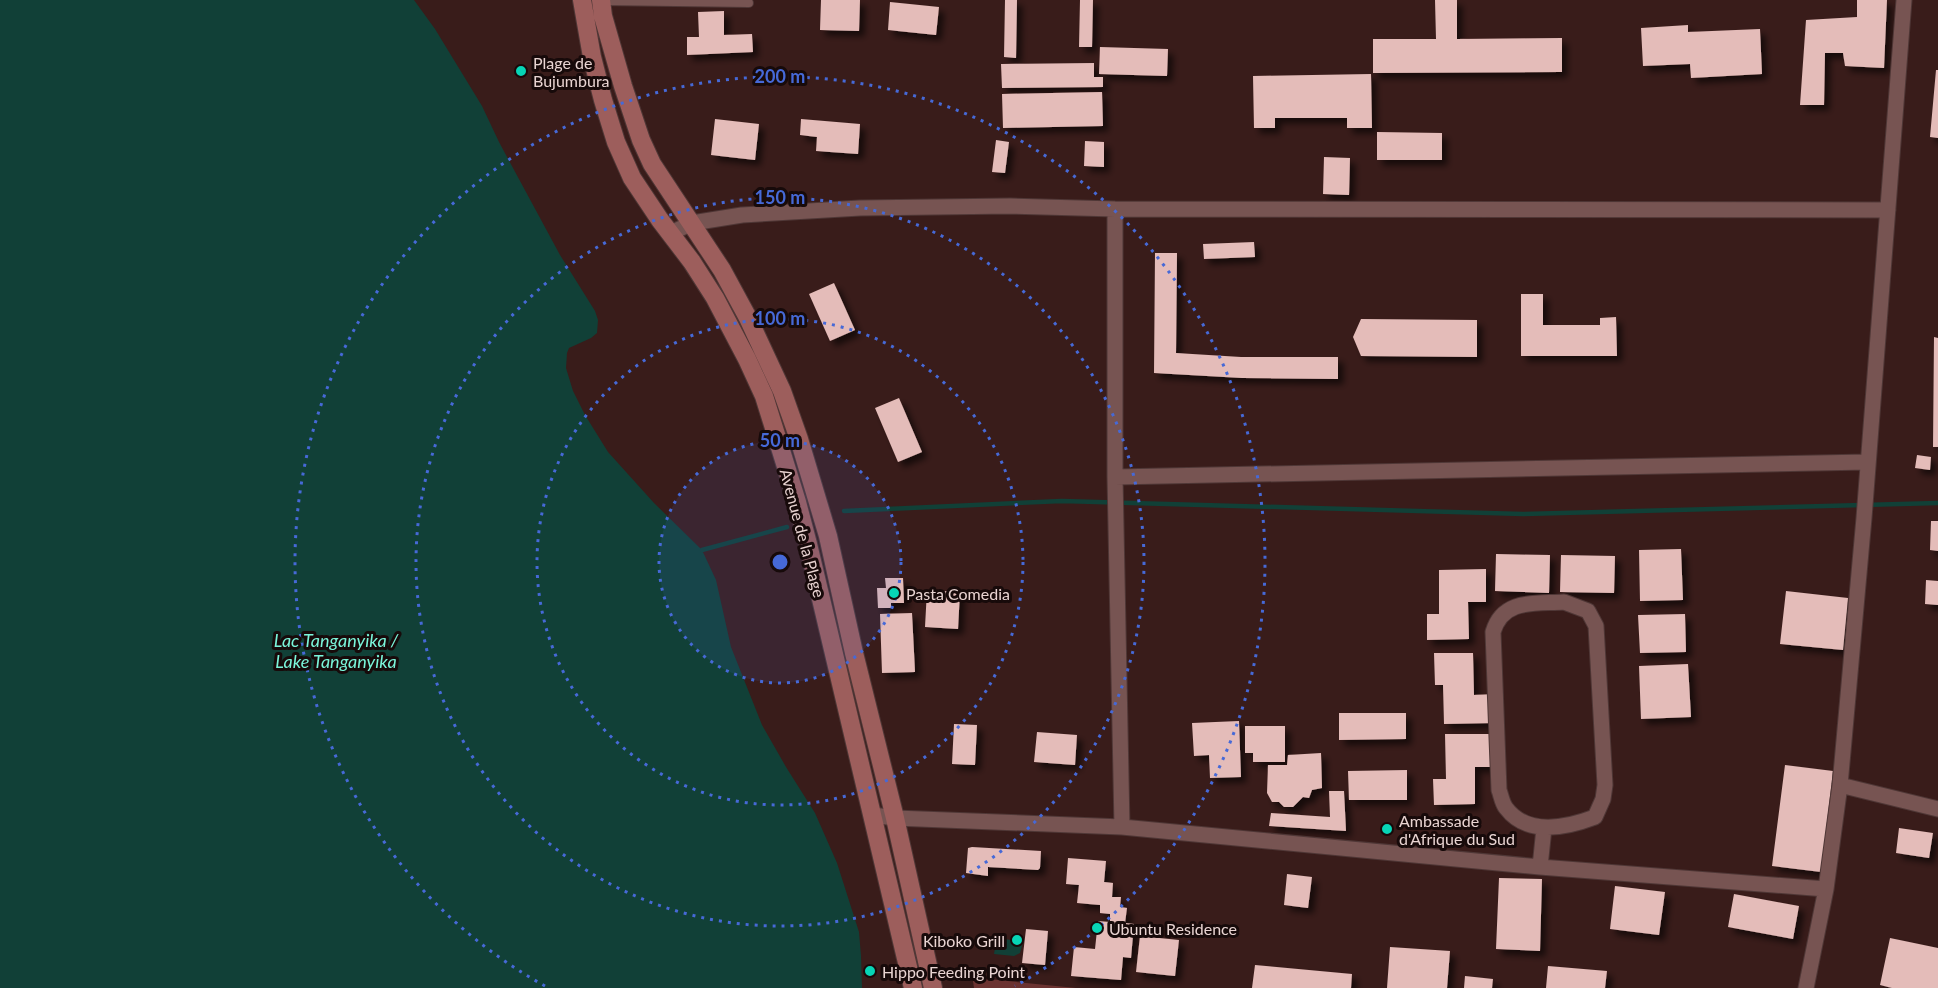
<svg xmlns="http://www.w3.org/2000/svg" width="1938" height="988" font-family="Lato,sans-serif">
	<defs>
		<filter id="shadow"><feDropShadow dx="5.5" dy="5.5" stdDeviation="3" flood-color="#0009"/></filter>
	</defs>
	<rect width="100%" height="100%" fill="#391c1a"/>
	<path fill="#6b3331" d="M978,978L1076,988H974L973,981Z"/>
	<path fill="#114037" d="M0,0H414L435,29L482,106L499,142L560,255L595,311L598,320L597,333L591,338L569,348L567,353L566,368L573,391L585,415L608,452L654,503L702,550L716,580L731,647L762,725L786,767L815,813L837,863L859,932L861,956L862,988H0Z
		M999,938L1023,942L1020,953L1014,956L994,954L996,942Z"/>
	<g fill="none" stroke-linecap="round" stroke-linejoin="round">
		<path stroke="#114037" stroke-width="4.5" d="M844,511L1062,501L1523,514L1938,503
			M702,550L787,527"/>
	</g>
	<path fill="#e4bcb9" filter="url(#shadow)" d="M821,0H860L859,31L820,30Z
		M1005,0H1017L1016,58L1004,57Z
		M1080,0H1093L1092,47H1079Z
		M1435,0H1457V39L1562,38V72L1373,73V39H1436Z
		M1857,0H1887L1884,68L1845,66L1843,53H1825L1824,105H1800L1806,20L1857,17Z
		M890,2L939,7L936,35L888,30Z
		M724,11V35L752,34L753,52L687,55V37H699L698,12Z
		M1688,25V32L1760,29L1762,74L1691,78L1690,64L1643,66L1641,28Z
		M1100,47L1168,49L1167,76L1099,74Z
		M1094,63V77H1103V87L1002,88L1001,64Z
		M1936,70H1938V138L1930,137Z
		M1371,74L1372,128H1347V118H1275V128H1254L1253,76Z
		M1102,92L1103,126L1003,128L1002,94Z
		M715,119L759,124L755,160L711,155Z
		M801,119L860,124L858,154L816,151L817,137L800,135Z
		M1377,132L1442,133V160H1377Z
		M996,140L1009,142L1005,173L992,172Z
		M1085,141L1104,142V167L1084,166Z
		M1324,157L1350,158L1349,195L1323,194Z
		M1254,242L1255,257L1204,259L1203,244Z
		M1155,253H1177L1176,353L1241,357H1338V379L1242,378L1154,373Z
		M834,283L855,330L830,341L809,294Z
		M1521,294H1543V325H1600V318L1616,317L1617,356H1521Z
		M1361,319L1477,320V357L1361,356L1353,337Z
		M1934,337L1938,338V447H1933Z
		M899,398L922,452L898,462L875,408Z
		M1917,455L1931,457L1930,470L1915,468Z
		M1931,521H1938V551L1930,550Z
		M1681,549L1683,600L1640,601L1639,550Z
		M1496,554L1550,555L1549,593L1495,591Z
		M1561,555L1615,556L1614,593L1560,592Z
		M1486,569V602H1468L1469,639L1427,640V614H1439V570Z
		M885,578H903L904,603H891V608H878L877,588H886Z
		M1926,580L1938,581V605L1925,604Z
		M927,590L960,592L958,629L925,627Z
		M1786,591L1848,598L1843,650L1780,644Z
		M912,613L915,672L882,673L880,614Z
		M1685,614L1686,652L1640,653L1638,615Z
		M1434,653H1473L1474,695L1494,694V723L1444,724L1443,685H1435Z
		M1688,664L1691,717L1641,719L1639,666Z
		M1339,713H1406V739L1339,740Z
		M1239,721L1241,777L1210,778L1209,755L1194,756L1192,723Z
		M954,724L977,725L975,765L952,764Z
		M1245,726H1285V762H1253V753H1245Z
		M1037,732L1077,735L1075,765L1034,762Z
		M1445,734H1492V767H1475V804L1434,805L1433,779H1446Z
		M1321,753L1322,788L1312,790L1309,798L1303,797L1293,807H1284L1279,802H1272L1267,793L1268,765H1287L1288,755Z
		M1785,765L1833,771L1821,872L1772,866Z
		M1407,770V800H1349L1348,771Z
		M1329,791H1344L1346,831L1269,826L1271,813L1330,817Z
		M1899,828L1933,833L1929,858L1896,853Z
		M972,847L1041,851L1040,868L1038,870L988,867V876L966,873L968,848Z
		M1068,858L1106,861L1104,882L1113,883L1112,897H1121L1120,907L1127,908L1125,923L1134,924L1131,958L1123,957L1121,980L1071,976L1074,947L1095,949L1098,921L1110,922V914L1100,913V905L1077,903L1079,885L1066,884Z
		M1287,874L1312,877L1308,908L1284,905Z
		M1499,878L1542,879L1540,951L1496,949Z
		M1615,886L1665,892L1659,935L1610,929Z
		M1734,894L1799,906L1793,939L1728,927Z
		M1026,929L1048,931L1045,965L1022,963Z
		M1140,936L1179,940L1175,976L1136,972Z
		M1890,938L1938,948V988H1892L1880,985Z
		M1390,947L1450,951L1447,988H1387Z
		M1255,965L1352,974L1351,988H1252Z
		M1548,966L1607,971L1605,988H1546Z
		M1465,976L1493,979L1492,988H1464Z"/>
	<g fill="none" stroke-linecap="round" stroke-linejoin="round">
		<defs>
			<path id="lane" d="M601,1L749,3"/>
			<path id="street" d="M1115,209V477L1122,827
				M671,233L692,223L742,215L860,208L1010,206L1115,209L1888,210
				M1115,477L1867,462
				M1564,602L1588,611L1596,626L1605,785L1603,799L1595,817C1566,828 1527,836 1506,808C1502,803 1501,795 1499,790L1493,632C1503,598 1536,604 1564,602Z
				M1840,785L1938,809
				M873,815L895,818L1122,827L1540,867L1826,889
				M1540,867L1544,828
				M1806,988L1826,889L1840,785L1864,518L1904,0"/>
			<path id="secondary" d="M582,0L592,57L603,100L616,142L632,178L660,220L692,262L715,298L747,359L764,396L797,502L808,544L913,988
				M601,0L603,16L623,86L641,140L652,164L722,270L748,318L782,391L799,439L828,536L854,653L895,818L933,988"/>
		</defs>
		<use href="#lane" stroke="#4f3736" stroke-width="10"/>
		<use href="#street" stroke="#4f3736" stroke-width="17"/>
		<use href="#secondary" stroke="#4f3736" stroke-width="20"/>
		<use href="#lane" stroke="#775452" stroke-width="8"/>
		<use href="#street" stroke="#775452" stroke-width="15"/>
		<use href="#secondary" stroke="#9d5e5c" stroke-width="18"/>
	</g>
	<circle cx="780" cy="562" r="121" fill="#4669d7" fill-opacity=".12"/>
	<g fill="none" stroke="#4669d7" stroke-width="3" stroke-dasharray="3 6">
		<circle cx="780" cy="562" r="121"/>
		<circle cx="780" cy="562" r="243"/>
		<circle cx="780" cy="562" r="364"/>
		<path d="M545 986A485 485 0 1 1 1015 986"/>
	</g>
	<g fill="#07d5b6" stroke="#170a0a" stroke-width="2">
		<circle cx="521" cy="71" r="6"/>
		<circle cx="894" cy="593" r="6"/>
		<circle cx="1387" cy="829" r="6"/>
		<circle cx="1097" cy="928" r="6"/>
		<circle cx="1017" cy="940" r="6"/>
		<circle cx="870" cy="971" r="6"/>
	</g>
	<g text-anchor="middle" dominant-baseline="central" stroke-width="6" stroke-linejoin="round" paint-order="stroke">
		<g font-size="16" fill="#e9d4d2" stroke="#170a0a" text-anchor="start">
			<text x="533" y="62">Plage de<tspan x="533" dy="18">Bujumbura</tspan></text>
			<text x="906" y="593">Pasta Comedia</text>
			<text x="1399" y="820">Ambassade<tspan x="1399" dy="18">d'Afrique du Sud</tspan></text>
			<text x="1109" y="928">Ubuntu Residence</text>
			<text x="1005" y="940" text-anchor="end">Kiboko Grill</text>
			<text x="882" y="971">Hippo Feeding Point</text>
		</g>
		<g font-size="16" fill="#e9d4d2" stroke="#170a0a">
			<text transform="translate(803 533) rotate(75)">Avenue de la Plage</text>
		</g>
		<g font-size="18" font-style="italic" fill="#7af5da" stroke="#170a0a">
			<text x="336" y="640">Lac Tanganyika /<tspan x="336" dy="21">Lake Tanganyika</tspan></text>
		</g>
	</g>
	<circle cx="780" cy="562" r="9" fill="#4669d7" stroke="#170a0a" stroke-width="3"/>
	<g font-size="18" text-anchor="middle" font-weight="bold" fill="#4669d7" stroke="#170a0a" stroke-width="6" stroke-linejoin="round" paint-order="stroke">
		<text x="780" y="83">200 m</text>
		<text x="780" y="204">150 m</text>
		<text x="780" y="325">100 m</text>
		<text x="780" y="447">50 m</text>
	</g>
</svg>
